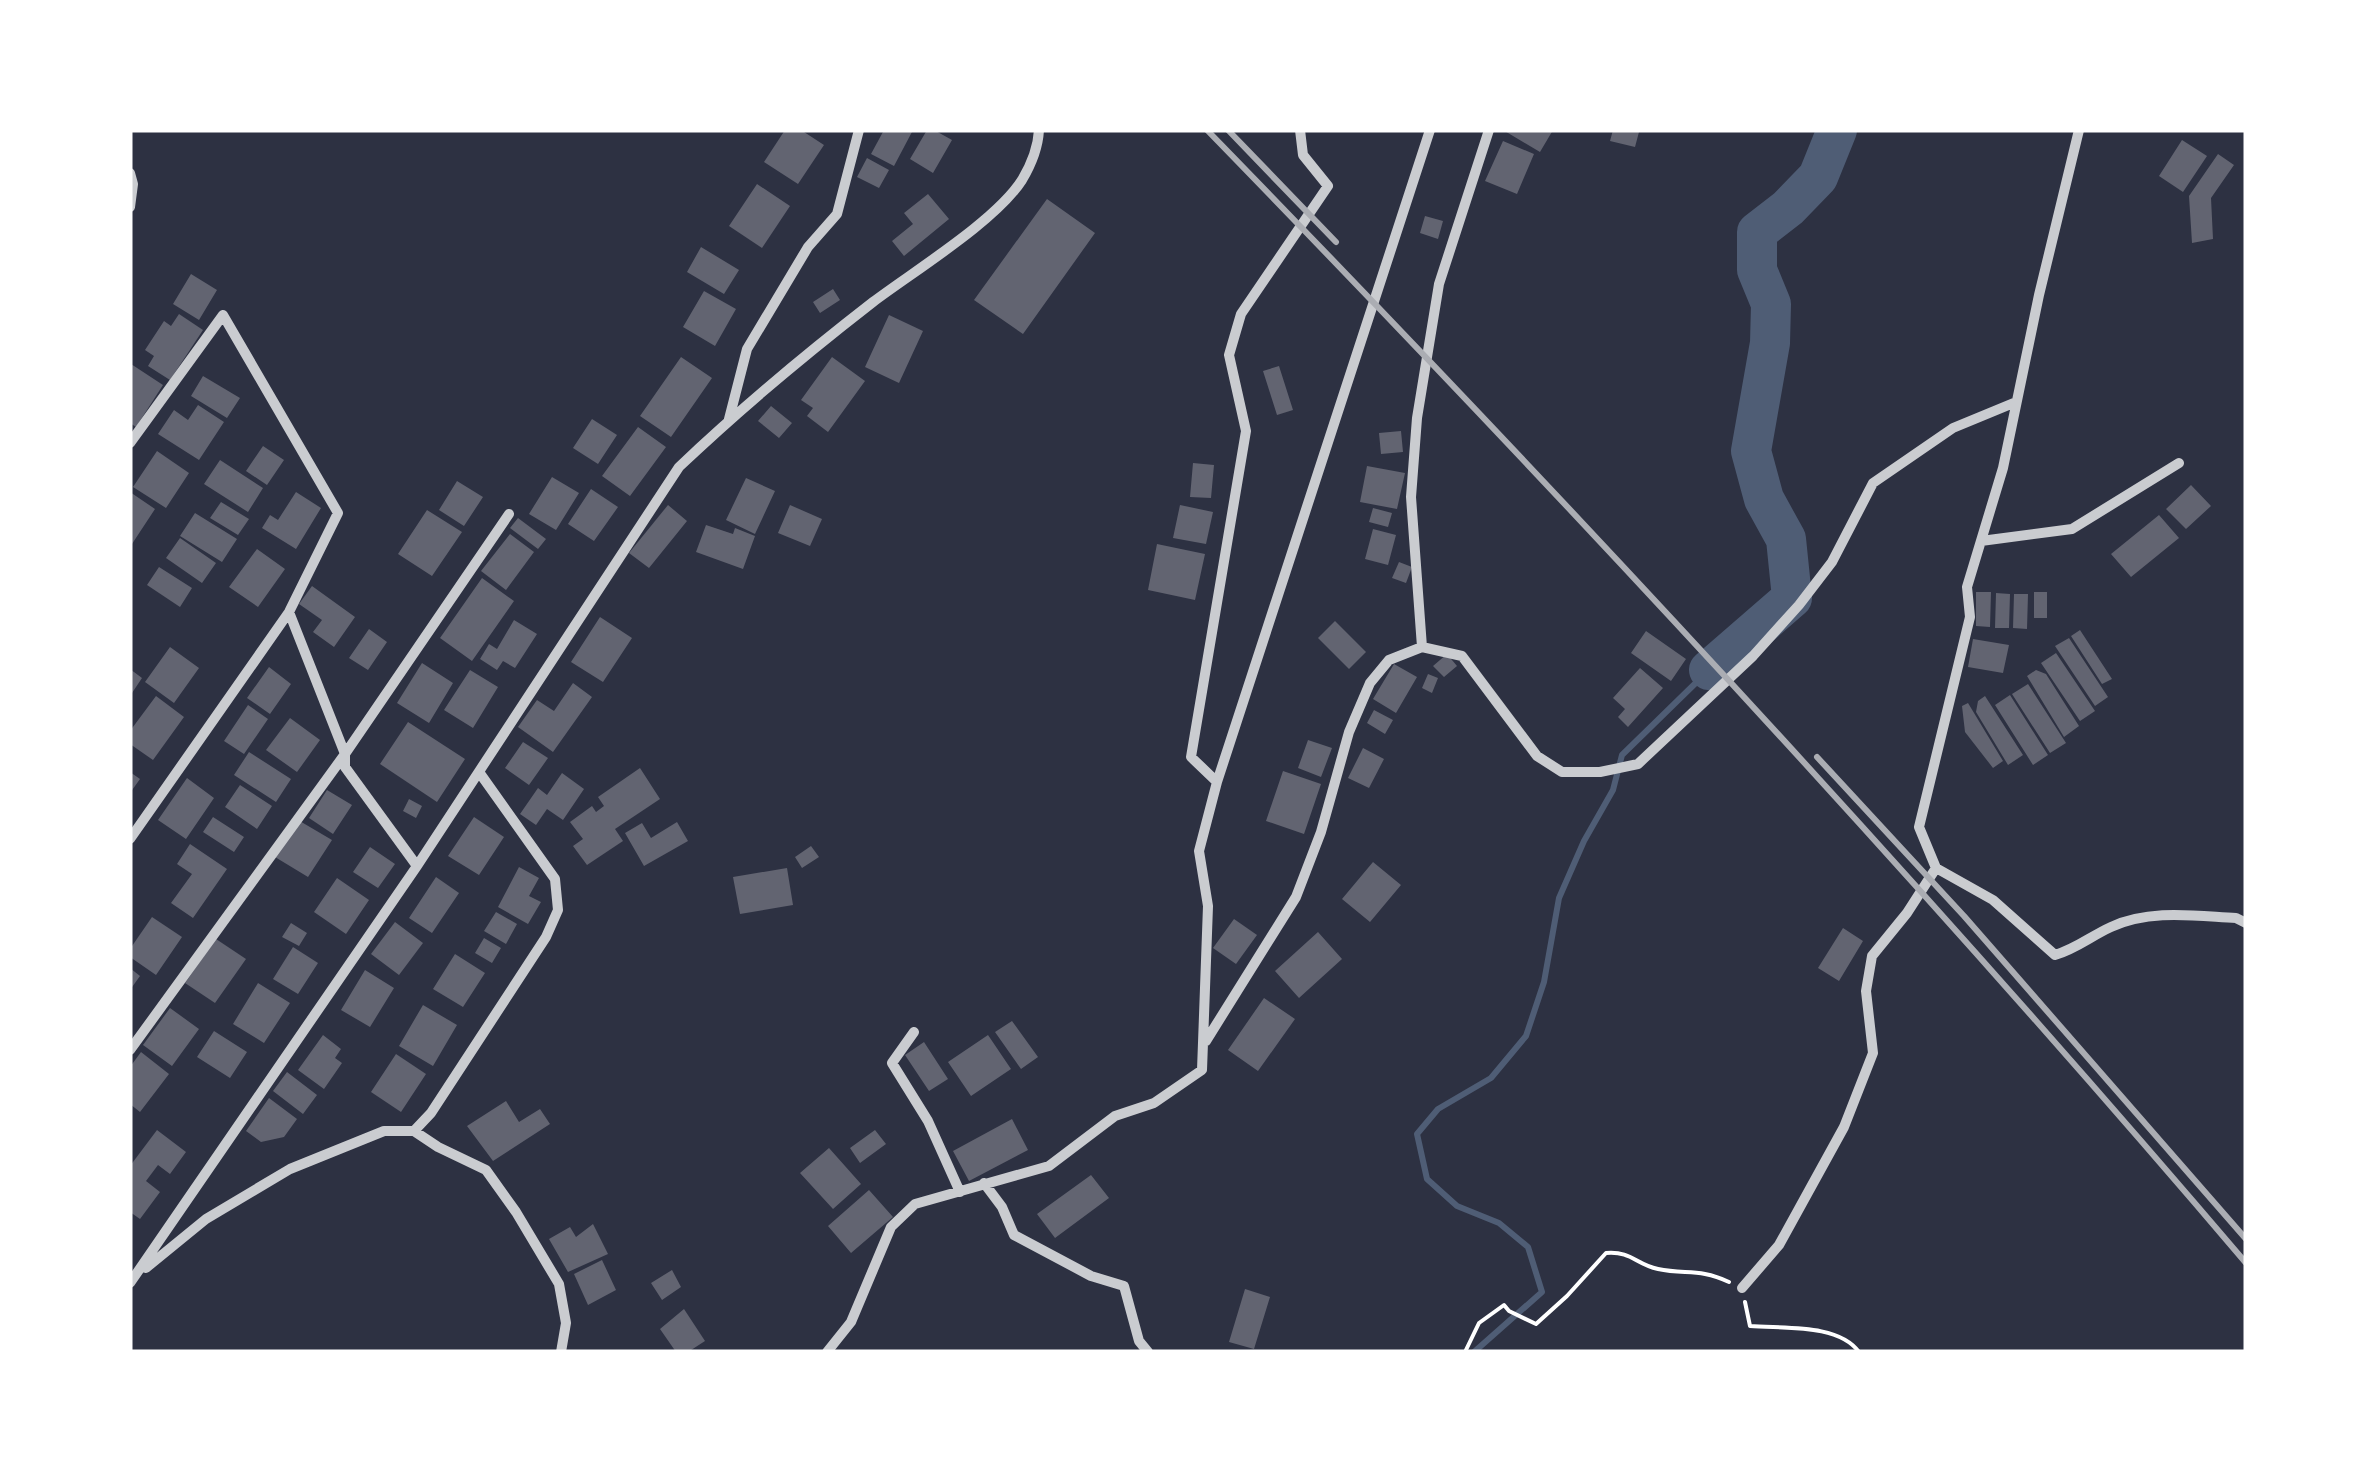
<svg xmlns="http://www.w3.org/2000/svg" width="2376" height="1482" font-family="'Public Sans',sans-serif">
	<rect width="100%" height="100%" fill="#2d3142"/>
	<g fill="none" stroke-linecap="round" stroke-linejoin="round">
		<path stroke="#4f5d75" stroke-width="6" d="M1474,1352L1542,1292L1528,1247L1499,1223L1457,1206L1427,1179L1417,1134L1438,1109L1491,1078L1526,1036L1544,982L1559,898L1584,841L1613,790L1622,755L1709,670"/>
		<path stroke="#4f5d75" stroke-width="40" d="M1709,670L1792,598L1786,539L1764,499L1751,451L1770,343L1771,304L1757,270V232L1788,208L1818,177L1837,130"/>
	</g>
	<path fill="#626471" d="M785,130H801L824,145L798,184L764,162Z
		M884,130H913L894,166L871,154Z
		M927,130H934L952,140L933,173L910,159Z
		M1503,130H1553L1540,152Z
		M1613,130L1639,132L1635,147L1610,141Z
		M2182,140L2207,156L2183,192L2159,176Z
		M1503,141L1534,154L1517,194L1485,181Z
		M2218,154L2234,165L2211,198L2213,239L2192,243L2189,196Z
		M867,158L889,170L879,188L857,177Z
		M757,184L790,206L762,248L729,226Z
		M928,194L949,219L904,256L892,241L913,224L904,213Z
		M1047,199L1095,233L1023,334L974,300Z
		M1425,216L1443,221L1438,239L1420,233Z
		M701,247L739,270L724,294L687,272Z
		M191,274L217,290L199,320L173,304Z
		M833,289L840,300L820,313L813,302Z
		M704,291L736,309L715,346L683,327Z
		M179,314L203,330L170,380L148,366L154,356L145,350L164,321L171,326Z
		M889,315L923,331L899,383L865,367Z
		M681,357L712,378L671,437L640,416Z
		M832,357L865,381L828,432L807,416L813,408L801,400Z
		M131,364L163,385L136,427L130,423Z
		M1279,366L1293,410L1277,415L1263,371Z
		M203,376L240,398L227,418L191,396Z
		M198,405L224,422L199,460L158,434L174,410L188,420Z
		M771,406L792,423L779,438L758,421Z
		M592,419L617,435L598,464L573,448Z
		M638,427L666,447L630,496L602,476Z
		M1401,431L1403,452L1381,454L1379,433Z
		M263,446L284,460L267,485L246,471Z
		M157,451L189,473L166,508L133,487Z
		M220,460L263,488L248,512L204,484Z
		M1193,463L1214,465L1211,498L1190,497Z
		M1367,466L1405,473L1397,509L1360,502Z
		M552,477L579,493L556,530L529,514Z
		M746,478L775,491L755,534L726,520Z
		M457,481L483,497L464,526L439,510Z
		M2191,485L2211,506L2186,529L2166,509Z
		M591,489L618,507L594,541L568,524Z
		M130,492L155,509L130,547Z
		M296,492L321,508L296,549L262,528L270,515L278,520Z
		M221,502L249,519L238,535L210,518Z
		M668,505L687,521L649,568L629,553Z
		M790,505L822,519L810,546L778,533Z
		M1180,505L1213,512L1206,544L1173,538Z
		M1373,508L1392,513L1388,527L1369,522Z
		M427,510L462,532L432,576L398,554Z
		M195,513L237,539L222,562L180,536Z
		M2159,515L2179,538L2131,577L2111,554Z
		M518,518L546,539L538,549L510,528Z
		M706,525L733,534L735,528L755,536L743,569L696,552Z
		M1373,529L1396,535L1388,565L1365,559Z
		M510,534L534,552L506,590L481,571Z
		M180,538L216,563L202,583L166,558Z
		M1157,544L1205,554L1195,600L1148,590Z
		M257,549L285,569L258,607L229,587Z
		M1399,562L1412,567L1406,583L1392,578Z
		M159,567L192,588L180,607L147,585Z
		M482,578L514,601L472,661L440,638Z
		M312,586L355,617L334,647L313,632L322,620L299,604Z
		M1976,592H1991L1990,627L1976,626Z
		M2034,592H2047V618H2034Z
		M1996,593L2010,594L2009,628H1995Z
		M2014,594H2028L2027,629L2013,628Z
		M600,617L632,638L603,682L571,662Z
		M514,620L537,634L515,668L503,661L497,670L480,659L489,644L497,649Z
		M1335,621L1366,652L1349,669L1318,638Z
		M369,629L387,642L368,670L349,658Z
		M2080,630L2112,679L2102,684L2071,636Z
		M1646,631L1686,659L1671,681L1631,653Z
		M2069,638L2108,697L2095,706L2055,646Z
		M1973,639L2009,645L2003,673L1968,667Z
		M170,647L199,668L174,703L145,682Z
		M2056,653L2095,711L2080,721L2041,663Z
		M1447,654L1457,666L1444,677L1433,666Z
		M422,663L453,683L429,723L397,703Z
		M1394,664L1417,677L1396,713L1373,699Z
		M269,667L291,684L270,714L247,698Z
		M1640,668L1663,688L1628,727L1618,717L1625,709L1613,698Z
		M130,669L142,678L130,696Z
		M470,670L498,687L473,728L444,710Z
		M2036,670L2046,674L2079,726L2064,737L2027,676Z
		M1428,674L1438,678L1432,693L1422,688Z
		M573,683L592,697L553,752L518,727L537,700L554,711Z
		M2028,684L2066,743L2050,753L2012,694Z
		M2010,695L2048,755L2033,765L1995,705Z
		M156,696L184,717L153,760L130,744V731Z
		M1985,696L2023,755L2008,765L1976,712L1978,701Z
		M1968,703L2003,761L1993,768L1965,732L1962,706Z
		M248,705L268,719L244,754L224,741Z
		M1374,710L1393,720L1385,734L1367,723Z
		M290,718L320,740L297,772L266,750Z
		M408,722L465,759L437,802L380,764Z
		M1308,740L1332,748L1321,777L1298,768Z
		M523,742L548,758L529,785L505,768Z
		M1363,748L1384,759L1369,788L1348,778Z
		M249,752L291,779L276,802L234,775Z
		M640,768L660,799L615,829L623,841L587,865L573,846L583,839L570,822L592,806L596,812L604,806L598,797Z
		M1283,771L1321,784L1304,834L1266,821Z
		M130,772L140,779L130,793Z
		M562,773L584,789L563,820L547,809L536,825L520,814L538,788L547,795Z
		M187,778L214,798L186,839L158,820Z
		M240,785L272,806L257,829L225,807Z
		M327,790L352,805L333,834L309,818Z
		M409,799L422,806L416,818L403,811Z
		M213,817L244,837L234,852L203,832Z
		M474,817L504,837L479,875L448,856Z
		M298,820L332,840L308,877L275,857Z
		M677,822L688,841L644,866L625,833L642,823L651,838Z
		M190,844L227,869L193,918L171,903L192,874L177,864Z
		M811,846L819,857L802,868L795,857Z
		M370,847L395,864L378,888L353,872Z
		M1373,862L1401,885L1370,922L1342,899Z
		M519,867L539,878L529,896L541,902L528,924L498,907Z
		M787,868L793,905L740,914L733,877Z
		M436,877L459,893L432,933L409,918Z
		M337,878L369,900L346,934L314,912Z
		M496,912L517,924L506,944L484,931Z
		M152,917L182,937L156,975L130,957V949Z
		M1234,919L1257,935L1236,964L1213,948Z
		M395,922L423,943L399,975L371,954Z
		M291,923L307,933L299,946L282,937Z
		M1843,928L1863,941L1839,981L1818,968Z
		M1318,932L1342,959L1299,998L1275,971Z
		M484,938L501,948L492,963L475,953Z
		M216,939L246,959L215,1003L185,983Z
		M293,947L318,963L298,994L273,979Z
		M455,954L485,973L463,1007L433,989Z
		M130,968L140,976L130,990Z
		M365,970L394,988L370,1027L341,1010Z
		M258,983L290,1003L264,1043L233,1024Z
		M1264,998L1295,1019L1258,1071L1228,1050Z
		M423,1005L457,1025L433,1066L399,1046Z
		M170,1008L199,1029L172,1066L143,1045Z
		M1012,1021L1038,1057L1021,1069L995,1032Z
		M214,1031L247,1052L230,1078L197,1057Z
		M323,1035L341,1049L335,1058L342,1063L324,1089L298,1070Z
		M988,1035L1011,1069L971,1096L948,1062Z
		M924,1042L948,1079L929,1091L905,1055Z
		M141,1052L169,1074L140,1112L130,1104V1067Z
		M396,1054L426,1074L401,1112L371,1092Z
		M287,1072L317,1095L303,1114L273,1091Z
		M269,1098L297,1119L284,1137L261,1142L246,1131Z
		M506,1101L519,1122L540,1109L550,1124L493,1161L467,1126Z
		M1012,1119L1028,1150L969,1181L953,1151Z
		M157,1130L186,1152L170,1174L158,1165L146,1181L160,1192L140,1219L130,1212V1166Z
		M875,1130L886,1144L860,1163L850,1148Z
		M829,1148L861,1184L833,1209L800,1173Z
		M1091,1175L1109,1198L1055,1238L1037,1214Z
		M869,1190L893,1217L851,1253L828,1226Z
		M593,1224L608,1254L568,1272L549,1239L570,1227L576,1237Z
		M602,1260L616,1290L588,1305L574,1274Z
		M672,1270L681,1287L662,1300L651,1283Z
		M1245,1289L1270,1297L1254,1349L1229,1342Z
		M684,1309L705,1341L688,1352H676L660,1329Z"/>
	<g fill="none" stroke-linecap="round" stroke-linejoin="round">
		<path stroke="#fff" stroke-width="4" d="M1745,1302L1750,1326C1782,1329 1838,1323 1859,1352
			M1465,1352L1479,1323L1504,1305L1509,1311L1536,1324L1567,1296L1606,1253C1632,1251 1635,1264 1658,1269C1686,1275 1699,1268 1729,1282"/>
		<path stroke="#caccd0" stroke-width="10" d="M2079,130L2039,295L2003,468L1967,587L1970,617L1919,827L1936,868L1993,900L2055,955C2076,949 2091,936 2111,927C2150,909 2195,916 2236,918L2246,923
			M130,173L133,184L130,207
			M729,419L747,349L808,247L837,214L859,130
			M130,443L223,315L338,513L289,612L130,839
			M1981,541L2072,529L2179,463
			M289,612L345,754V767L417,866
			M1422,647L1411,497L1417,418L1439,284L1489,130
			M1217,782L1191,757L1246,431L1229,355L1241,314L1328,186L1303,155L1300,130
			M914,1032L892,1063L928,1121L960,1192
			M1206,1041L1296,897L1321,832L1349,732L1370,683L1389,660L1422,647L1462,656L1537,756L1562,772H1600L1638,764L1753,656L1799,605L1832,562L1873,483L1953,428L2016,402
			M130,1050L345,754L509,514
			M414,1131L431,1113L546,937L558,910L555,879L479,772
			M984,1183L1002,1207L1014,1235L1091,1276L1124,1286L1139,1341L1148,1352
			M146,1268L206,1219L290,1169L384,1131H414L438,1147L486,1170L516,1212L559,1284L566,1323L561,1352
			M130,1283L417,866L679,467C740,409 806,354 873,302C914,271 996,221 1022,180C1031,165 1038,148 1039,130
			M1742,1288L1779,1245L1844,1127L1873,1053L1866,991L1872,956L1907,913L1936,868
			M827,1352L851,1322L891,1227L915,1204L1049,1166L1115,1116L1154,1103L1202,1070L1208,906L1199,851L1217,782L1430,130"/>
		<path stroke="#abadb3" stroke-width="6" d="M1207,130C1564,497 1914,873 2246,1263
			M1228,130L1336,242
			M1817,757L1964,916L2246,1239"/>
	</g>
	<rect width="2376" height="1482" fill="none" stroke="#ffffff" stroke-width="265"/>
</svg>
